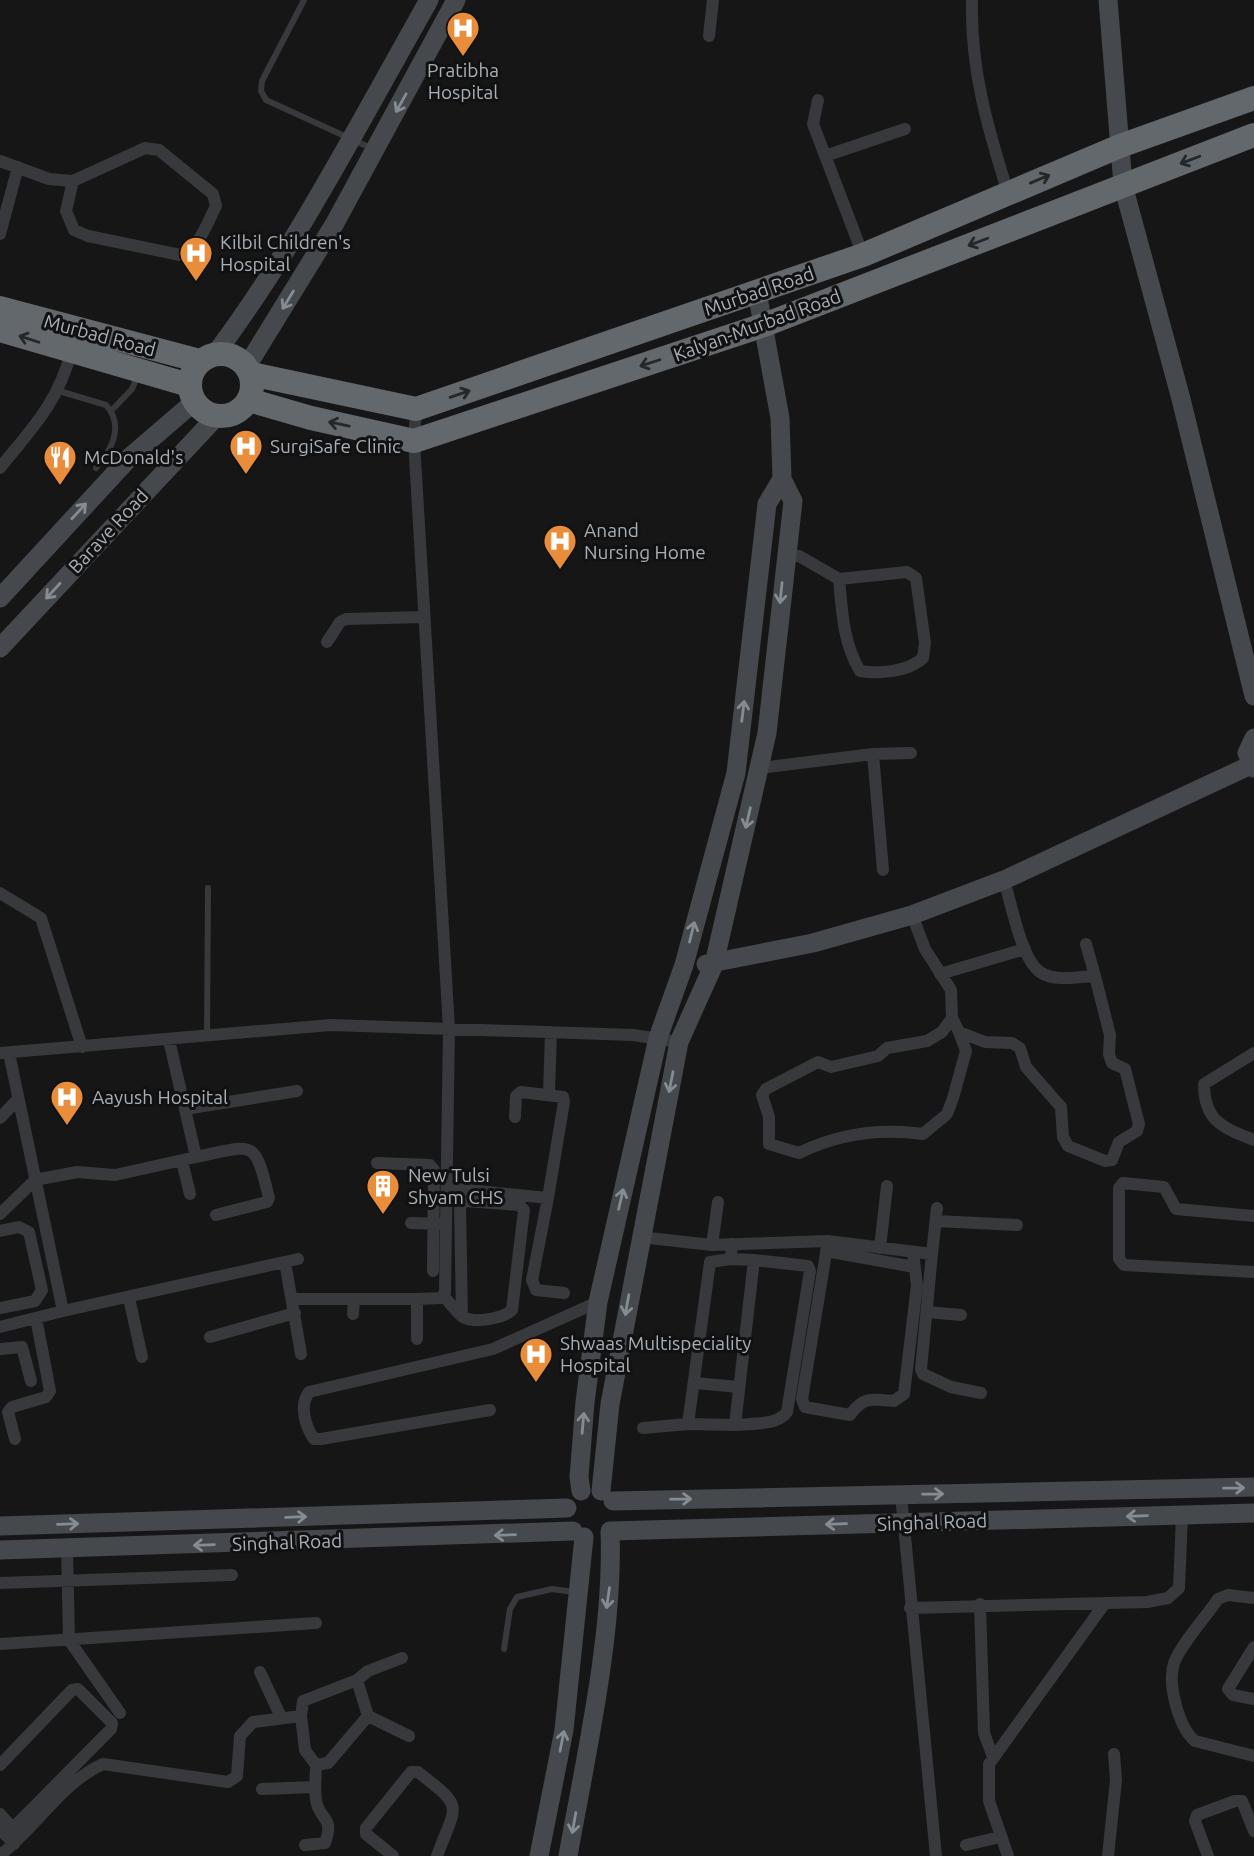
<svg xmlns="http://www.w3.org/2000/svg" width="1254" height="1856" font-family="Ubuntu,sans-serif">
	<rect width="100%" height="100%" fill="#161617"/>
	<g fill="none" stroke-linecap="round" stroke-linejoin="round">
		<path stroke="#37393c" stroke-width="6" d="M304,0L262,81L261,91L266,100L373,149
			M59,391L106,405C125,426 111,451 96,468
			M111,411L132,389L137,377
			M207,1036L208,888
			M504,1649L510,1609L517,1597L552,1589L574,1592"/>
		<path stroke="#37393c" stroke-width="12" d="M972,0C970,68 988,129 1008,193
			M709,36L713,0
			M818,100L813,124L863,255
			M825,156L905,129
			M0,161L49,179L73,181L145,148L159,150L213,194L216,206C208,221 198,251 180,255L88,236L74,230L66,211L73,181
			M0,234L18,167
			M416,409L414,441L449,1028L445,1292L442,1298L417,1299
			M0,468C32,428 57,404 71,353
			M785,556H799L839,579C842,611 843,643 860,671C879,674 908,672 923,658L925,643L916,578L907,572L839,579
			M327,642L340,622L346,619L424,617
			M873,754L911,753
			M760,768L873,754L883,870
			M0,893L41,918L82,1047
			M912,915L925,949L951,990L952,1018L959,1032L985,1042L1012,1043L1020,1048L1026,1067L1061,1107L1063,1137L1068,1146L1105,1161L1112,1160L1119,1142L1137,1131L1139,1124L1125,1069L1112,1063L1109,1054L1110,1035L1095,976C1079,977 1054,982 1040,972C1021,959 1011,902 1004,880
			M1086,944L1095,976
			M940,974L1025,949
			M952,1018L942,1032L927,1041L887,1048L878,1056L831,1067L818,1062L766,1089L762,1095L769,1117V1144L799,1153C838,1134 879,1128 923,1134L947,1114L953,1098L966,1051L959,1032
			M0,1053L331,1025L633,1035L679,1042
			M1254,1053L1204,1084C1204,1121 1223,1128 1254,1140
			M549,1093L551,1032
			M185,1109L297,1091
			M515,1117L516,1096L521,1092L563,1097L564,1102L548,1198
			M0,1118L18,1099
			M196,1157C255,1145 254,1137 269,1198L267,1202L216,1215
			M182,1161L190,1194
			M377,1163L430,1165L434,1170L433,1271
			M447,1188L548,1198L532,1280L536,1290L564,1293
			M0,1214L35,1180L77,1172L115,1175L196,1157L169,1040
			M1254,1216L1176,1209L1164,1187L1123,1183L1119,1188V1259L1124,1265L1254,1272
			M936,1221L1017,1225
			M411,1223L442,1224
			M0,1231L19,1227L29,1232L42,1290L35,1301L0,1308
			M640,1237L712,1245L828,1241L932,1254L921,1369L923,1374L951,1387L981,1393
			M828,1241L802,1399L805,1407L850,1415C864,1396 872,1399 894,1401L904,1394L917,1285L913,1253
			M712,1245L718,1202
			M880,1248L887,1186
			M826,1251L914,1267
			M932,1254L937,1208
			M731,1259L754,1260L735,1425L688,1424L710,1262L731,1259L732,1244
			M285,1262L301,1354
			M443,1295C449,1302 456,1312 463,1317C475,1324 504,1318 512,1310L524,1210L519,1205L465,1201L460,1205L462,1316
			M129,1298L142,1357
			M292,1299H417V1339
			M63,1311L298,1259
			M927,1312L961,1315
			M353,1314L354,1299
			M0,1327L63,1311L9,1053
			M210,1337L295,1313
			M0,1349L22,1347L31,1381
			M695,1383L739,1387
			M490,1410L321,1439H314C305,1426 299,1405 309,1392L493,1349L598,1302
			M735,1425C751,1423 777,1426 787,1412L810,1271L808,1266L754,1260
			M643,1428L688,1424
			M15,1439L8,1412L12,1407L46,1397L50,1391L36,1318
			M901,1495L936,1856
			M67,1548L69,1640L120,1713
			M0,1583L232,1575
			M1254,1598L1228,1595L1218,1599C1206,1617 1181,1644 1174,1663C1167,1684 1179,1728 1195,1741L1254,1756
			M980,1604L984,1733L993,1757
			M910,1608L1147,1602L1168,1598L1179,1588L1182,1515
			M0,1644L316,1623
			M1254,1647L1228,1689L1233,1695L1254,1699
			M260,1672L281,1717
			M357,1680L368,1671L402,1658
			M368,1716L409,1736
			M0,1765L72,1690L78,1689L112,1723L111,1729L13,1828
			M262,1789L315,1787
			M0,1814L16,1832
			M0,1829L14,1844
			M305,1845L325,1843C335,1815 319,1821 316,1800C314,1789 316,1776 316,1765
			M966,1845L1000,1837
			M0,1855C36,1828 62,1782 103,1764L228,1782L237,1776L240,1736L253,1722L301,1716L305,1750L316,1765L328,1763L368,1716L357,1680L303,1701L301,1716
			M393,1856L366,1834V1828L411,1772H418C465,1809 457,1802 437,1856
			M1008,1856L989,1801V1764L1105,1603
			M1108,1856L1116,1780L1114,1754
			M1208,1856L1195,1821L1197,1815L1235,1801H1242L1254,1831"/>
		<path stroke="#45484c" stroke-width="19" d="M1108,0L1123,185L1181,399L1254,696
			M216,353C298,243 361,120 429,0
			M247,366L335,223L456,0
			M0,598L130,457L194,402
			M0,648L217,416
			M1254,738L1247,753L1254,768
			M706,964L813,943L912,915L1004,880L1251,765
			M581,1491L579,1477L585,1402L598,1302L658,1038L684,965L736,773L767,504L782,479
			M601,1491L610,1404L679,1042L714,964L767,733L793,501L782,479L780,418L757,292
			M613,1501L1254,1487
			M0,1526L567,1508
			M0,1550L573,1531
			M539,1856L564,1730L584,1537
			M568,1856C586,1754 614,1633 610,1531L1254,1513"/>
		<path stroke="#63686d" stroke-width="24" d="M0,308L200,361
			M0,330L189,385
			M190 385a31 31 0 1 1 62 0a31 31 0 1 1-62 0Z
			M251,374L416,409L863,255L1120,146L1254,98
			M249,400L311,418L414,441L764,325L1254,135"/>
	</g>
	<defs><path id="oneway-shaft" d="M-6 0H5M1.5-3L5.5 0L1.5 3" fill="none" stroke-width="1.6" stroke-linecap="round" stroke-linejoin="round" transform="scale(1.75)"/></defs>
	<g stroke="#858c92">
		<use href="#oneway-shaft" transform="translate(401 103) rotate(119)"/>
		<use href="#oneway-shaft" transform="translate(288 300) rotate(121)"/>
		<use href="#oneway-shaft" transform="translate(79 511) rotate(-47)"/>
		<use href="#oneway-shaft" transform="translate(53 591) rotate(133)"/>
		<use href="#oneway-shaft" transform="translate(781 593) rotate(96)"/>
		<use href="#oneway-shaft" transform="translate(743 711) rotate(-83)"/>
		<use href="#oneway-shaft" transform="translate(748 818) rotate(103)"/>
		<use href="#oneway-shaft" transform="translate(692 932) rotate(-76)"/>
		<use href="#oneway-shaft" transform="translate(671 1082) rotate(101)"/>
		<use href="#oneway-shaft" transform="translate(621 1199) rotate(-77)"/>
		<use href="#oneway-shaft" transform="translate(627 1305) rotate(100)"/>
		<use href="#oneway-shaft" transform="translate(583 1423) rotate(-85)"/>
		<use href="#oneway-shaft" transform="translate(1234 1488) rotate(-1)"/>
		<use href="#oneway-shaft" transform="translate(933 1494) rotate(-1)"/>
		<use href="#oneway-shaft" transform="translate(681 1499) rotate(-1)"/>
		<use href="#oneway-shaft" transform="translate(1137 1516) rotate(178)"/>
		<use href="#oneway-shaft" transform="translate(296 1517) rotate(-2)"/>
		<use href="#oneway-shaft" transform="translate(68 1524) rotate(-2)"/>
		<use href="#oneway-shaft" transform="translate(836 1524) rotate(178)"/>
		<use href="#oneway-shaft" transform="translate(505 1535) rotate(178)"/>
		<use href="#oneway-shaft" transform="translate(204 1545) rotate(178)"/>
		<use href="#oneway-shaft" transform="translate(608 1598) rotate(98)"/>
		<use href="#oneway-shaft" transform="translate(562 1741) rotate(-79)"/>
		<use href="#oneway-shaft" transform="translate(574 1823) rotate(100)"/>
	</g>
	<g stroke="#262729">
		<use href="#oneway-shaft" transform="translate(1190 160) rotate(159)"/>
		<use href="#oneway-shaft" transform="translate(1040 179) rotate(-23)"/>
		<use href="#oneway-shaft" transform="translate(978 242) rotate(159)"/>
		<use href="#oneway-shaft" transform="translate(29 339) rotate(-162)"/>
		<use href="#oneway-shaft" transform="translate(650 363) rotate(162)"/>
		<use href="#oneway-shaft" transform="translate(460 394) rotate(-19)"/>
		<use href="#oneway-shaft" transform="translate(339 424) rotate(-168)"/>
	</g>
	<defs>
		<symbol id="hospital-pin" viewBox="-11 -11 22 30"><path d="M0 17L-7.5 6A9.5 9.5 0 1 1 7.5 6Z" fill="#e98d3b" stroke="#111112"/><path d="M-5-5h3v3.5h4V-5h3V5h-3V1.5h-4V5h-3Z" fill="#fff"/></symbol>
		<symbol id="restaurant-pin" viewBox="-11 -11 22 30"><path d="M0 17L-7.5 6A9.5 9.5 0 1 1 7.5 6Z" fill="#e98d3b" stroke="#111112"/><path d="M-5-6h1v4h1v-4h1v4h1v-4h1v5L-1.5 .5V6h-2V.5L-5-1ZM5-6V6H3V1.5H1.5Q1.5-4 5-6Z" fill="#fff"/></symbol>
		<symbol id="building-pin" viewBox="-11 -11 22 30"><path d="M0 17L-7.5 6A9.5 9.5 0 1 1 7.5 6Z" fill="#e98d3b" stroke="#111112"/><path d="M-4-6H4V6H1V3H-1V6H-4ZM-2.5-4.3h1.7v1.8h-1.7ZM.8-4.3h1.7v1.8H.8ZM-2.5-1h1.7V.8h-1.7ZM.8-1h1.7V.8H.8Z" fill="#fff"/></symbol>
	</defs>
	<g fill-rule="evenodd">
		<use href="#hospital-pin" x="444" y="9" width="38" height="52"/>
		<use href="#hospital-pin" x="177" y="234" width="38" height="52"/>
		<use href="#hospital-pin" x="227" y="427" width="38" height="52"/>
		<use href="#restaurant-pin" x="41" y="438" width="38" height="52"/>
		<use href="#hospital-pin" x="541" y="522" width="38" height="52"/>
		<use href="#hospital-pin" x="48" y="1078" width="38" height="52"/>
		<use href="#building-pin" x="364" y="1167" width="38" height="52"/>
		<use href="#hospital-pin" x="517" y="1335" width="38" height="52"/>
	</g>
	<g text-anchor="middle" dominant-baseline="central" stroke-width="6" stroke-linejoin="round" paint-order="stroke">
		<g font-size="19" fill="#a8b0b7" stroke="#111112" text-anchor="start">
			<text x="463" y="70" text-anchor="middle">Pratibha<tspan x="463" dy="22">Hospital</tspan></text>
			<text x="220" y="242">Kilbil Children's<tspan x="220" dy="22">Hospital</tspan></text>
			<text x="270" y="446">SurgiSafe Clinic</text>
			<text x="84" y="457">McDonald's</text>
			<text x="584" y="530">Anand<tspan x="584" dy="22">Nursing Home</tspan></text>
			<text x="92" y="1097">Aayush Hospital</text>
			<text x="408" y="1175">New Tulsi<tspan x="408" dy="22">Shyam CHS</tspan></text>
			<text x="560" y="1343">Shwaas Multispeciality<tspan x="560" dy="22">Hospital</tspan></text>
		</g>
		<g font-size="19" fill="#a8b0b7" stroke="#111112">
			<text transform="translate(759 291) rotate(-19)">Murbad Road</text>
			<text transform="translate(757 325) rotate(-20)">Kalyan-Murbad Road</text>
			<text transform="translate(100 335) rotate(15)">Murbad Road</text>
			<text transform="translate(108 531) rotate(-47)">Barave Road</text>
			<text transform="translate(932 1522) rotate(-2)">Singhal Road</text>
			<text transform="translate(287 1542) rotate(-2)">Singhal Road</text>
		</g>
	</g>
</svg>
